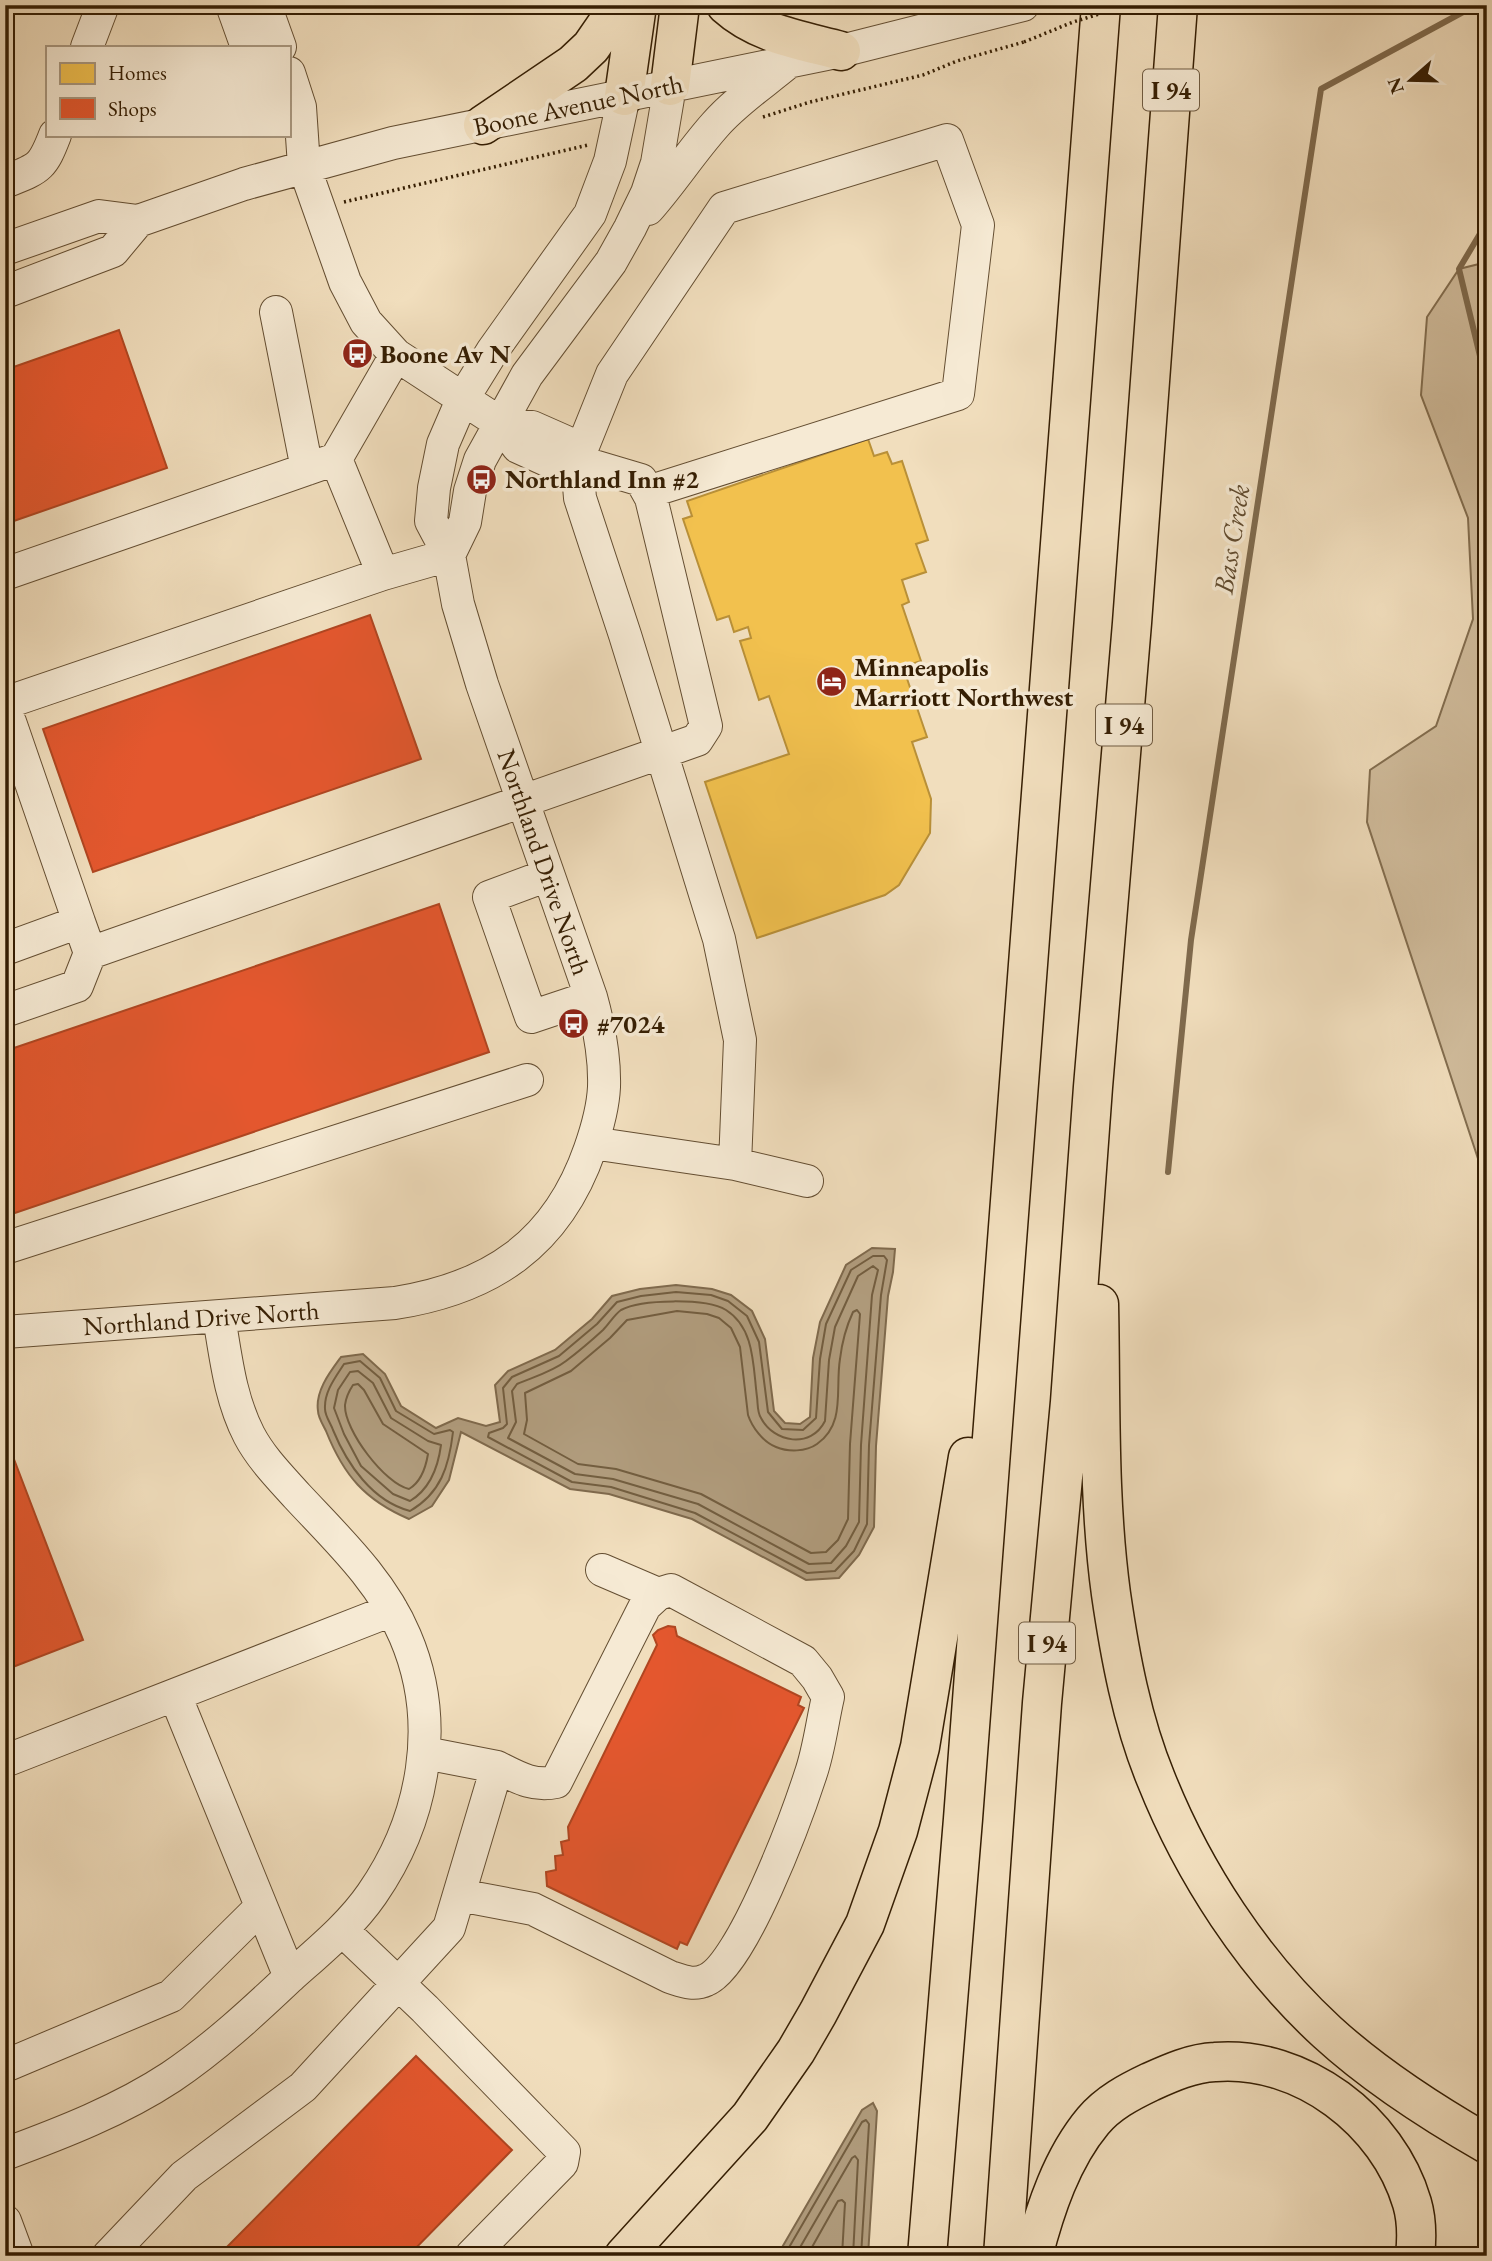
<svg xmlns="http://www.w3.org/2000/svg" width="1492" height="2261" font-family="'EB Garamond',serif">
	<rect width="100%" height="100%" fill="#f1debd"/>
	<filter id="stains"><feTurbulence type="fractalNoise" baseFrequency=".00286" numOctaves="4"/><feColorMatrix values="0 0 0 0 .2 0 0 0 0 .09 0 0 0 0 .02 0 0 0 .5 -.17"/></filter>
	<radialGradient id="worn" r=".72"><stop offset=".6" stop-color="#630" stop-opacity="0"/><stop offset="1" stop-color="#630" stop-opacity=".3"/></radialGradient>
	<path fill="#d1bd9d" stroke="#836e50" stroke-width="2" d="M1487,262V1186L1367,822L1370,770L1436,726L1473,619L1468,518L1421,395L1427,317L1459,269Z"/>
	<path fill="#b19d7e" stroke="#7f6a4d" stroke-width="2" d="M872,1248L895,1249L893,1272L888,1296L876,1446L874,1527L859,1555L839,1578L806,1580L692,1519L609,1494L570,1489L461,1432L449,1480L432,1506L409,1519C365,1500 344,1476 326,1431C323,1425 318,1417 318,1411C315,1391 330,1372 341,1357L363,1354L385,1374L401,1406L436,1428L458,1418L486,1426L500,1422L495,1385L508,1371L555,1350L592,1319L612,1296L640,1289L676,1285L712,1289L731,1295L752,1311L765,1339L774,1411L785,1423L800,1424L810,1417L813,1358L820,1322L846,1265Z
		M873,2103L877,2111L868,2256H777L862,2110Z"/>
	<path fill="#f2c14e" stroke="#b99038" stroke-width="2" d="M868,439L874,456L887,452L892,464L902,461L928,540L916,544L926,572L902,580L909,602L902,605L921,661L903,667L927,737L912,742L931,799L930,833L899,885L885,895L757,938L705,782L789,754L769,696L759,700L740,641L751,638L748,627L734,632L729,616L717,620L683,519L692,516L687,501Z"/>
	<path fill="#e4572e" stroke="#b04621" stroke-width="2" d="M119,330L167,468L5,524V370Z
		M370,615L421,759L93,872L43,729Z
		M439,904L489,1052L12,1214L5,1195V1051Z
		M12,1454L83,1640L5,1670V1457Z
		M668,1626L675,1627L677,1636L801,1697L798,1705L804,1708L687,1945L680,1942L677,1949L547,1886L546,1872L556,1870L555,1856L563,1855L561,1842L569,1840L568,1827L657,1645L653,1635L658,1630Z
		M416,2056L512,2150L408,2256H218Z"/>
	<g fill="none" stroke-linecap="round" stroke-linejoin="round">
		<path stroke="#735e40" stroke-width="2" d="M873,1256H884L887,1260L881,1295L869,1445L867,1524L854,1551L835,1571L807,1573L695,1513L611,1487L572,1482L488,1437L489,1433L503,1428L507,1424L503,1388L512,1377L559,1356L597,1324L617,1302L641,1296L676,1292L711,1295L728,1301L747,1316L759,1342L768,1412L782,1429L803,1430L816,1418L820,1359L826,1324L851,1270Z
			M873,1266L878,1270L872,1295L861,1445L859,1522L846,1546L831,1563L809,1564L698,1504L613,1479L575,1474L508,1438L516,1422L512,1391L517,1384C533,1377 552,1372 566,1361C578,1352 591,1341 603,1330C609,1324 614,1315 621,1310C641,1299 706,1298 726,1310C755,1328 753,1367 757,1397C758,1404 757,1412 761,1418C774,1443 811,1449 825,1421L829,1360L835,1327L858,1276Z
			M857,1310L860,1314L850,1444L848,1519L838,1540L826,1552L811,1553L701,1494L616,1469L578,1464L524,1434L527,1420L525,1393L571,1371L610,1338L627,1320L677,1311L707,1314L719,1318L731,1328L740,1347L748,1415C752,1427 763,1442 776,1447C788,1452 806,1452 817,1444C846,1424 835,1389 840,1359C842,1342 846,1327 853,1312Z
			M360,1361L380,1378L396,1411L434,1434L450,1430L453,1432C449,1466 441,1493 410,1511C372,1501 347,1464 333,1430C331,1424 325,1416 325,1409C324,1392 335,1378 344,1364Z
			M358,1371L373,1383L391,1418L428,1441L441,1445C438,1468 430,1489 410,1501L393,1494L361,1466L344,1434L334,1408L338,1390L350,1372Z
			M358,1384L364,1390L383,1424L428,1454C426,1466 421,1482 409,1489C385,1484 344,1430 345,1405C346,1397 349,1391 353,1385Z
			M784,2256L862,2122L866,2120L869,2124L861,2256
			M795,2256L852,2158L855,2156L858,2160L853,2256
			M807,2256L838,2201L842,2200L845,2203L842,2256"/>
		<path stroke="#7f6a4d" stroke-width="6" d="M1487,222L1459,269L1487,385
			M1168,1172L1191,940L1321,89L1476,5"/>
		<defs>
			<path id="minor" d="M232,5L247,47
				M265,5L280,47
				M87,47L103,5
				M5,182C39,168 42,169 55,135
				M648,209C672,182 691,152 715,125C735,102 762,84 785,65
				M5,249L99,216L138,221L244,184L393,143L841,51L1023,5
				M5,292L113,251L138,221
				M276,312L307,469
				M500,423L532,427L566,442L577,461
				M336,459L383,574
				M449,555L465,522L470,491L480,460L527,375L611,262L630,228L647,193L657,163L670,86
				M5,574L336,459L396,355
				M5,703L383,574L449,555
				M5,718L10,722L79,922L5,949
				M548,875L489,897L531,1017L591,997
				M79,922L90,953L697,740L706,726L651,498L641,480L577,461L562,467L518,447L500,423L396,355L366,322L345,282L304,166L300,107L289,73
				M5,1011L77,986L90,953
				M592,1143L735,1164L740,1040L719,939L625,635L580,498L577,461L612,374L724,208L947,140L978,225L958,394L648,492
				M735,1164L807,1181
				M5,1248L527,1080
				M5,1332L395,1303C491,1288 557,1244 590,1149C597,1129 603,1108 604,1087C605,1056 599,1026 591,997L482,684L458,604L449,555L431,521L434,488L443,444L462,400L493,350L590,214L610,161L624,96
				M602,1570L658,1594
				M175,1695L290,1977
				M5,1761L392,1610
				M459,1895L533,1909L670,1977C683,1981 693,1986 706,1980C742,1966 797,1816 810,1776C819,1751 822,1723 828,1697L817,1678L803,1661L671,1590L658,1594L645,1606L556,1782C533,1787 517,1777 497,1767
				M342,1930L425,2009L564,2152L562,2163L471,2256
				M5,2066L171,1996L260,1908
				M5,2154C62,2133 121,2110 171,2077C214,2048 252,2013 290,1977C319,1951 350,1926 372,1894C424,1819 442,1722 405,1636C382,1581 337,1539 297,1496C280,1477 261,1458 249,1435C230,1398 226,1358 219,1317
				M5,2221L18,2256
				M108,2256L184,2176L303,2087L449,1928L497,1767L425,1753"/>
			<path id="highway" d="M726,5C758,34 800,40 841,51
				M670,86L680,5
				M624,96L637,5
				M483,125L573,64L591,47L620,5
				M1099,1304C1101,1400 1098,1499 1111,1594C1120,1656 1132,1721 1156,1779C1193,1872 1253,1964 1327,2032C1374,2075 1431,2112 1487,2144
				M624,2256L750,2117L796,2051L818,2013L865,1924L898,1831L920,1747L968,1457
				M927,2256L963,1819L1101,5
				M1003,2256L1042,1703L1070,1402L1093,1087L1132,623L1178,5
				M1033,2256C1045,2209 1062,2158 1093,2121C1108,2103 1129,2092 1150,2082C1170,2073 1192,2063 1215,2062C1302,2055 1388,2121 1412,2203C1417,2220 1417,2238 1415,2256"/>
		</defs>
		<use href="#minor" stroke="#644e32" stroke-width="34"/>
		<use href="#highway" stroke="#351e03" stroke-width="41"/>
		<path stroke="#351e03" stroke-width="3.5" stroke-dasharray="2 3.5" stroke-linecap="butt" d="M763,117L810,102L923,75L957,61L1024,42
			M344,202L588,145"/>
		<use href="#minor" stroke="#f6ead4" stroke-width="32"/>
		<use href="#highway" stroke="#f1debd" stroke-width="38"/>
		<path stroke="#351e03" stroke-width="3.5" stroke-dasharray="2 3.5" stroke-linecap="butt" d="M1024,42L1073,22L1129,5"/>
	</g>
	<defs>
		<symbol id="bus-disc" viewBox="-11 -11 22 22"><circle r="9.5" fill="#8f2418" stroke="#f6ead4"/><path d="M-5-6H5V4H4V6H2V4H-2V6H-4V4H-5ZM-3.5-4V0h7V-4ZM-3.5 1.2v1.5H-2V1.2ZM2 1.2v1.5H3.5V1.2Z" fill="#fff"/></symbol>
		<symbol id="hotel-disc" viewBox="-11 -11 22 22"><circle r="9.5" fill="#8f2418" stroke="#f6ead4"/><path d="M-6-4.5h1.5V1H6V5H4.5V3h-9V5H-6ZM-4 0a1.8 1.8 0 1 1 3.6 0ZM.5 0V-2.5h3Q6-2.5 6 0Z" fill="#fff"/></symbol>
	</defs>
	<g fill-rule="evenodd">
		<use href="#bus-disc" x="340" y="336" width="35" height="35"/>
		<use href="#bus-disc" x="464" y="462" width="35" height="35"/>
		<use href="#hotel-disc" x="814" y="664" width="35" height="35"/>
		<use href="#bus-disc" x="556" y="1006" width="35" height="35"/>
	</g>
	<g text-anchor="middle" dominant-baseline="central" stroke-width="7" stroke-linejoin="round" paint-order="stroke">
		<g fill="#f6ead4" stroke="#6f5b42" stroke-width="2">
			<rect x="1143" y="69.5" width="56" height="41" rx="5"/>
			<rect x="1096" y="704.5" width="56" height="41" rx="5"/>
			<rect x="1019" y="1622.5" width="56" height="41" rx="5"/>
		</g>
		<g font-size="24" font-weight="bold" fill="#351e03">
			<text x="1171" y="90">I 94</text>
			<text x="1124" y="725">I 94</text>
			<text x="1047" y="1643">I 94</text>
		</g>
		<g font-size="26" fill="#351e03" stroke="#f6ead4">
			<text transform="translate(578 105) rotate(-12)">Boone Avenue North</text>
			<text transform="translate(544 862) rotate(71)">Northland Drive North</text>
			<text transform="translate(201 1318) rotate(-4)">Northland Drive North</text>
		</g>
		<g font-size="26" font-weight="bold" fill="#351e03" stroke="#f6ead4" text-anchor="start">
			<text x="380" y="354">Boone Av N</text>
			<text x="505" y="479">Northland Inn #2</text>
			<text x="854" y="667">Minneapolis<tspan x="854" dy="30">Marriott Northwest</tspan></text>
			<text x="597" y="1024">#7024</text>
		</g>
		<g font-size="28" font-style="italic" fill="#604a2e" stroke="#f6ead4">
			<text transform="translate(1231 539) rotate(-81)">Bass Creek</text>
		</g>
	</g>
	<rect width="1492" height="2261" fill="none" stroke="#f1debd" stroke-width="28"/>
	<rect x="7" y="7" width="1478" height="2247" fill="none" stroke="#351e03" stroke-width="3.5"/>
	<rect x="14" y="14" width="1464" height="2233" fill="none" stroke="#351e03" stroke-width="2"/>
	<rect x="46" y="46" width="245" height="91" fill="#f6ead4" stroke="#a99880" stroke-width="2"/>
	<rect x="60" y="63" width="35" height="21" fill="#f2c14e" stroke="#a99880" stroke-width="2"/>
	<text x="108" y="80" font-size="21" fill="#351e03">Homes</text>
	<rect x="60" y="98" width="35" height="21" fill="#e4572e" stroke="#a99880" stroke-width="2"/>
	<text x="108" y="116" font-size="21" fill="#351e03">Shops</text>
	<g transform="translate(1411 80) rotate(250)" stroke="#f6ead4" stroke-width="5" paint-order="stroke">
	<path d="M0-5L12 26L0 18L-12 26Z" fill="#351e03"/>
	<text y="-10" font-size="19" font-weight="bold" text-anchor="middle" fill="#351e03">N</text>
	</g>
	<rect width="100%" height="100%" filter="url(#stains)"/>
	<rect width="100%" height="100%" fill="url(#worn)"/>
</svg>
